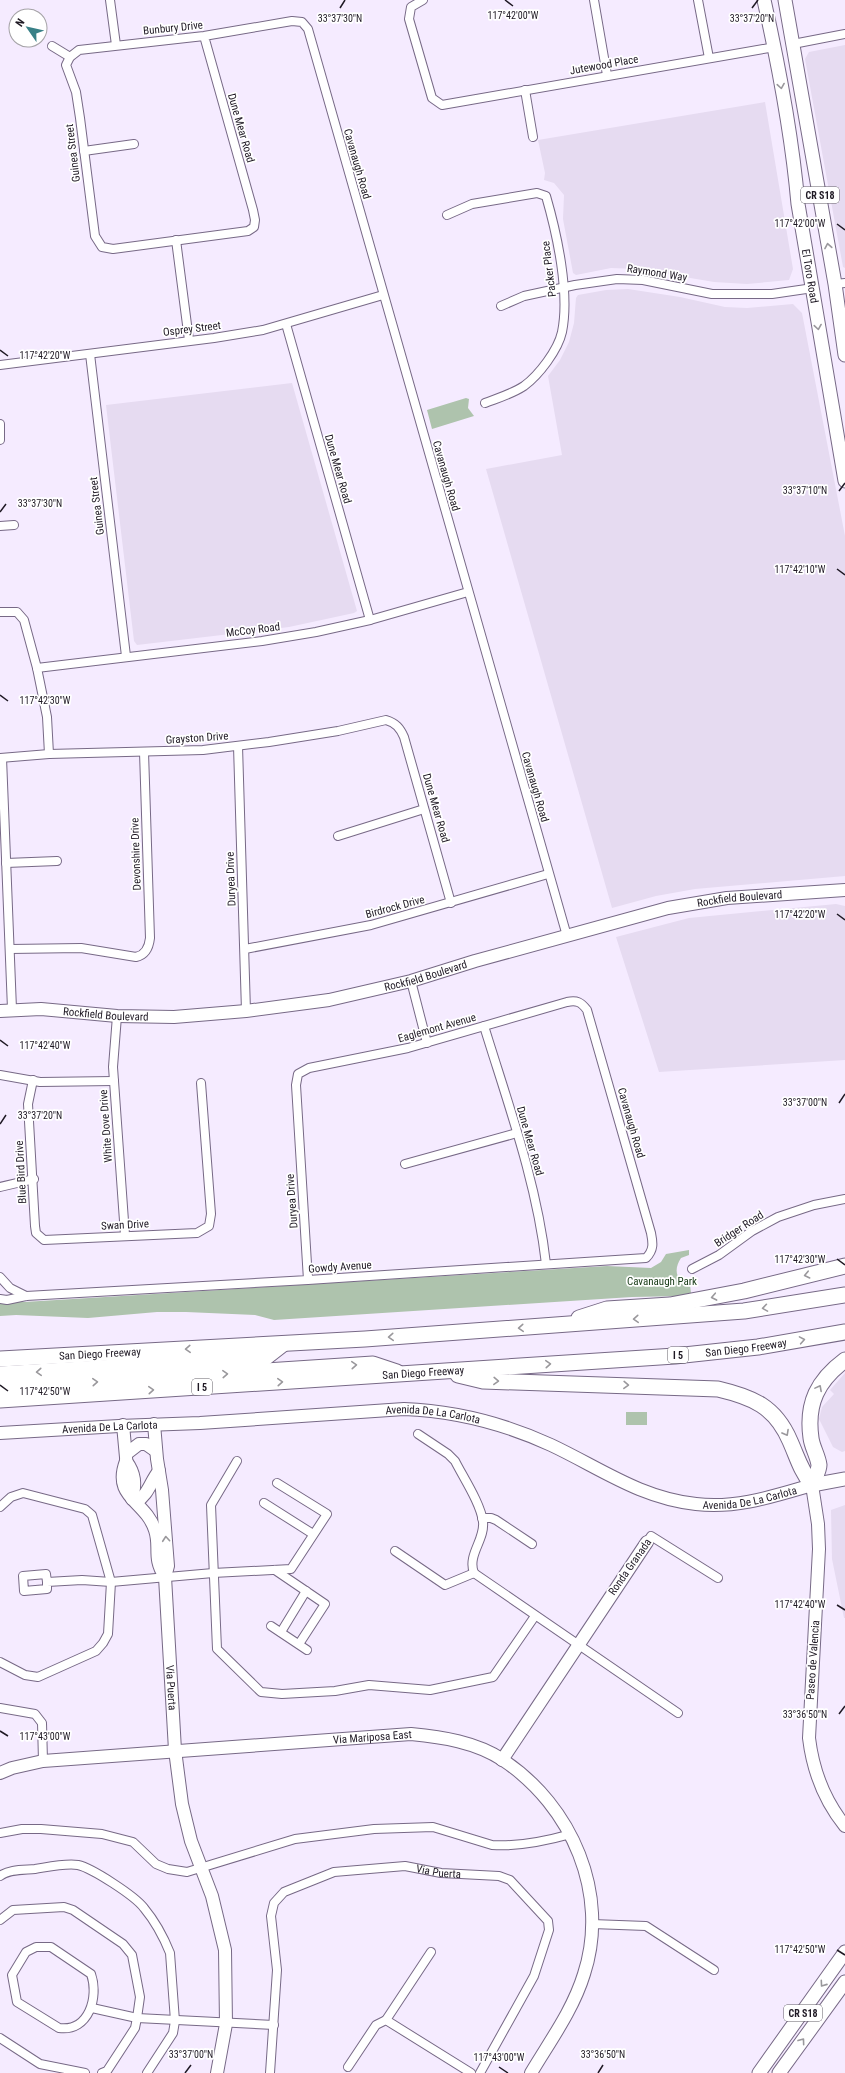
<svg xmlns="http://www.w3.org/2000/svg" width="845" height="2073" font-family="'Roboto Condensed',sans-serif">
	<rect width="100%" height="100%" fill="#f5ebff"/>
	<path fill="#e6dbf1" d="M845,45V268L843,267L805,59L809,52Z
		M765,102L793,269L789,280L747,284L714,282L637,269L611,268L576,275L573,273L563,219L564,195L554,183L544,180L545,173L538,140Z
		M628,289L680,297L725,307L747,308L793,304L802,313L845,536V876L695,889L656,896L612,908L486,469L562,455L548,376L560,360L569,342L574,323L576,298L578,295L606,290Z
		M292,383L357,611L354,613L289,627L137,645L134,641L106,405Z
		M836,904L845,906V1060L659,1072L616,937L689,918Z
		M845,1373V1451L842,1452L833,1447L819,1419L822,1407L834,1394L830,1390Z
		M845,1505V1618H844L832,1559L831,1510Z"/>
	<path fill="#aec3ad" d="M466,398L469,399L468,408L474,416L432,429L427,410Z
		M689,1250V1255L681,1258C673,1270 676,1281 690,1285L691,1293L683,1296L632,1297L274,1320L255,1315L186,1312H157L88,1318L16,1315L0,1316V1302H24L607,1266L651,1268L661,1262L666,1254Z
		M626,1412H647V1425H626Z"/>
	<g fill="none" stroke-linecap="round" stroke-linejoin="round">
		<defs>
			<g id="street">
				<path d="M110,0L116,45"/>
				<path d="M423,0L411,7L409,19L432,98L442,105L775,47"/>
				<path d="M594,0L607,75"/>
				<path d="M698,0L709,58"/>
				<path d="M204,36L253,210L255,220L254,227L248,231L113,249L102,247L95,236L80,118L76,92L66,65L70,57L79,50L204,36L292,21L302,22L308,29L567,936"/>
				<path d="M793,44L845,34"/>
				<path d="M52,46L70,57"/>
				<path d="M525,90L533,137"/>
				<path d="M84,151L134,144"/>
				<path d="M447,215L472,204L537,193L546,196C557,234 570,293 562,332C558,350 539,375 524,386C512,394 498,398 485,403"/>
				<path d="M176,240L189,340"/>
				<path d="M835,284L845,283"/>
				<path d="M501,306L524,296L575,285L617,279L643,280L712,294H772L813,288"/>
				<path d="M286,324L370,620"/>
				<path d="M90,354L126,656"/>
				<path d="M0,365L214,338L263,330L383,295"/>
				<path d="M0,424V440"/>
				<path d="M0,526L14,525"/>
				<path d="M0,612H17L24,620L37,668L47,717L49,754"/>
				<path d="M37,668L262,641L316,632L370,620L468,592"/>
				<path d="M238,746L246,1011"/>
				<path d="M0,758L49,754L203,750L269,742L338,731L386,720C396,723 400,728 404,737L451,903"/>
				<path d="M2,758L12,1009"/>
				<path d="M338,836L424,809"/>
				<path d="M6,863L57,861"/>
				<path d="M10,949L81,948L136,957C146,955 149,947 150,938L144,752"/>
				<path d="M245,949L371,925L548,874"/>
				<path d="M411,981L427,1043"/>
				<path d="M117,1016L113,1067L125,1235"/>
				<path d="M484,1026C508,1104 537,1183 546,1264"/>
				<path d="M0,1075L40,1082L114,1081"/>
				<path d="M33,1080L28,1104L35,1226L36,1233L44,1240L197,1233L209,1226L211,1214L201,1083"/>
				<path d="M405,1164L517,1133"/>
				<path d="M0,1187L34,1179"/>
				<path d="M692,1269L719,1255L752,1231L778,1217L814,1205L845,1199"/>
				<path d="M0,1277L10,1288L26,1296"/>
				<path d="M0,1299L7,1300L26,1296L308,1280L646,1258C654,1250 653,1243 651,1233L587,1010C581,1002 577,1000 567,1002L408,1048L309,1068L298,1074L296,1085L308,1280"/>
				<path d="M418,1434L448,1454L455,1461C463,1477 481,1504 483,1522C485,1540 467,1555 474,1573"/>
				<path d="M237,1461L211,1505L217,1649L261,1692L282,1694L335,1691L369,1685L430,1690L493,1677L535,1616"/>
				<path d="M264,1503L313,1534"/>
				<path d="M0,1507L11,1497L23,1493L85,1509L92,1515L111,1582L108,1634L103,1643L96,1651L38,1677L25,1675L0,1662"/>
				<path d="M482,1518H491L496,1520L532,1544"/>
				<path d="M647,1542L651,1536L718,1578"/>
				<path d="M395,1551L445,1585L474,1573"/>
				<path d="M275,1570L325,1604L299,1644"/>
				<path d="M474,1573L678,1713"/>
				<path d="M47,1582L46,1574L23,1576L24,1591L47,1589V1582L82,1580L111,1582L213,1573L291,1569L327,1514L277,1483"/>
				<path d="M271,1626L307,1650"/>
				<path d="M281,1632L306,1591"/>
				<path d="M0,1708L35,1714L42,1723L43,1761"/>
				<path d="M0,1833L22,1829H41L102,1834L133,1842L156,1864L168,1869L187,1872L295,1839L374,1829L433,1827L492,1845C519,1847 546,1841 571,1834"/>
				<path d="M0,1876C9,1869 24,1870 35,1869C48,1867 65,1863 78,1865C92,1868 135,1896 144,1908C154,1920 164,1938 170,1953L175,2021L173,2033L147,2073"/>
				<path d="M0,1920L13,1910L64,1907L73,1910L123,1944L132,1955L140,1997L137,2018L135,2028L107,2071L102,2073"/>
				<path d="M592,1924L646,1926L714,1970"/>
				<path d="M36,1947H51L91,1974C99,1997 89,2032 59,2028L17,2002L12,1975L26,1952Z"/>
				<path d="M92,2008L137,2018L274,2025"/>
				<path d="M386,2020L431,1952"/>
				<path d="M0,2038L40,2064L85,2073"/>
				<path d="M348,2067L376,2025L386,2020L471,2073"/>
				<path id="s1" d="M270,2073L277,1970L271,1916L274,1903L284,1892L334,1872L405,1866L441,1873L499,1876L510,1880L548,1921L549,1930L534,1976L480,2073"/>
			</g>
			<g id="secondary">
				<path id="s2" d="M0,1011L41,1009L117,1016L174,1017L246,1011L329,1000L411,981L475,961L668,908L727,898L845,890"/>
				<path id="s3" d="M154,1424L157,1459L162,1490L168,1566L165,1577L175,1750L182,1804L191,1841L212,1896L225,1950L226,2024L217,2073"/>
				<path d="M123,1425L127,1468"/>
				<path id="s4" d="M0,1433L119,1426L200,1423L404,1409C456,1411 503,1423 551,1445C600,1468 640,1498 696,1504C736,1509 774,1496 812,1485L818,1524L819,1549L809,1738C813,1771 824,1800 845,1826"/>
				<path d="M126,1454L139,1444H146L156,1451"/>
				<path d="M126,1461C112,1498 145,1500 155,1530C161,1548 152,1557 165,1577"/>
				<path d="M126,1461C135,1473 136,1484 132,1499"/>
				<path d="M136,1502C149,1494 150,1482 159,1471"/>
				<path d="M502,1760L647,1542"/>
				<path id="s5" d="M0,1773L12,1768L43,1761L411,1734C442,1737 476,1742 503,1760C572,1806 610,1894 584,1974C573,2010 550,2041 531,2073"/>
			</g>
			<g id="primary">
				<path id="s6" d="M764,0C779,67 792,135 798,204L845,481"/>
				<path d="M785,0L835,284L845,355"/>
				<path d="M812,1485L845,1479"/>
				<path d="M759,2073L845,1952"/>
				<path d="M779,2073L845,1982"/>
			</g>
			<g id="highway">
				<path d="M579,1318L607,1309L670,1305L744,1291L845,1266"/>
				<path id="s7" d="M0,1359L365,1339L744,1311L845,1295"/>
				<path d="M0,1374L265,1358L283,1344"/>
				<path d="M458,1375L483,1381L718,1389C752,1397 775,1406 790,1441C798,1459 800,1469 812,1485"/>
				<path d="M0,1388L373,1364L397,1372"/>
				<path id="s8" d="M0,1400L675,1356L758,1347L845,1332"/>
				<path d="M812,1485C814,1479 819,1471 819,1465C818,1456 812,1447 811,1438C806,1403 818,1380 845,1360"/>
			</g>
		</defs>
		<use href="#street" stroke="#776986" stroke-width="10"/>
		<use href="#secondary" stroke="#776986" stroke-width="14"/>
		<use href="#primary" stroke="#776986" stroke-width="15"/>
		<use href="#highway" stroke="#776986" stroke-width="17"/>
		<use href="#street" stroke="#fff" stroke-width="8"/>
		<use href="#secondary" stroke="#fff" stroke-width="12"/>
		<use href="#primary" stroke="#fff" stroke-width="13"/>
		<use href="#highway" stroke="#fff" stroke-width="15"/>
	</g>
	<defs><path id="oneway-chevron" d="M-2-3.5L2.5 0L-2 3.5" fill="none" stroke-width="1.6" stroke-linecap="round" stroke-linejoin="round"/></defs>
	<g stroke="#9a989c">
		<use href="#oneway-chevron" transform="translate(781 86) rotate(81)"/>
		<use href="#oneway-chevron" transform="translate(828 246) rotate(-100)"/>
		<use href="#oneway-chevron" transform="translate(818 327) rotate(81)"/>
		<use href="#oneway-chevron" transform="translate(807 1275) rotate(167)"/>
		<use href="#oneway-chevron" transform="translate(714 1297) rotate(169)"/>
		<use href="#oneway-chevron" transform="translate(765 1308) rotate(171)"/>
		<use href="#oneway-chevron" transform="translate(636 1319) rotate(176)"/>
		<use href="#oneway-chevron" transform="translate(521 1328) rotate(176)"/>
		<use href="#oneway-chevron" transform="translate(391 1337) rotate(176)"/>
		<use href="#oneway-chevron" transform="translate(802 1340) rotate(-10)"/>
		<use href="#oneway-chevron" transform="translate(188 1349) rotate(177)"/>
		<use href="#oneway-chevron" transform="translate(548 1364) rotate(-4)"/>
		<use href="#oneway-chevron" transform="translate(354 1365) rotate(-4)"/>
		<use href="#oneway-chevron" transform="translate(39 1372) rotate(176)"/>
		<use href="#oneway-chevron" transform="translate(225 1374) rotate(-3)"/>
		<use href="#oneway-chevron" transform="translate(496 1381) rotate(2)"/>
		<use href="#oneway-chevron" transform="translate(95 1382) rotate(-4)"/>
		<use href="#oneway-chevron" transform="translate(280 1382) rotate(-4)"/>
		<use href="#oneway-chevron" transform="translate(626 1385) rotate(2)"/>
		<use href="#oneway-chevron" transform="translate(819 1388) rotate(-62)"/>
		<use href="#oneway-chevron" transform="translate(151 1390) rotate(-4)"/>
		<use href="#oneway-chevron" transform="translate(786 1433) rotate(61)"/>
		<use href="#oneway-chevron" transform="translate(166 1539) rotate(-95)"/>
		<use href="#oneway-chevron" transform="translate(823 1984) rotate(125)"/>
		<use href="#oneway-chevron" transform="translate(802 2041) rotate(-54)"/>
	</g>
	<path fill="none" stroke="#1f1924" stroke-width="1.5" d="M505,0L513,6M340,8L345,0M752,8L758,0M837,224L845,230M0,350L8,356M839,491L845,483M0,512L6,504M837,569L845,575M0,695L8,701M837,914L845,920M0,1040L8,1046M839,1103L845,1094M0,1124L6,1115M837,1259L845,1265M0,1385L8,1391M837,1605L845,1610M839,1714L845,1706M0,1731L8,1736M837,1950L845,1955M499,2067L508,2073M185,2073L191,2065M598,2073L603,2065"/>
	<g text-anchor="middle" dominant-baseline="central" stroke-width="3.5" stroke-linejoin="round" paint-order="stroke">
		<g fill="#fff" stroke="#625e66" stroke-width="1">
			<rect x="801" y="187" width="38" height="16" rx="3"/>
			<rect x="668" y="1347" width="20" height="16" rx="3"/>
			<rect x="192" y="1379" width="20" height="16" rx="3"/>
			<rect x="784" y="2005" width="38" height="16" rx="3"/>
		</g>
		<g font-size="10" font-weight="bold" fill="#1f1924">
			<text x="820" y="195">CR S18</text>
			<text x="678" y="1355">I 5</text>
			<text x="202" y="1387">I 5</text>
			<text x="803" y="2013">CR S18</text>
		</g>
		<g font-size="11" fill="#1f1924" stroke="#fff">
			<text transform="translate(173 28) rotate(-6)">Bunbury Drive</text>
			<text transform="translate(604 65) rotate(-10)">Jutewood Place</text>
			<text transform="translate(241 128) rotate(74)">Dune Mear Road</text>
			<text transform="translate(73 153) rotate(-97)">Guinea Street</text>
			<text transform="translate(357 164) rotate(74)">Cavanaugh Road</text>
			<text transform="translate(549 269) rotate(-97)">Packer Place</text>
			<text transform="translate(657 273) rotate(9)">Raymond Way</text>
			<text stroke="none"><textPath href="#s6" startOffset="280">El Toro Road</textPath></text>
			<text transform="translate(192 329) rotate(-7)">Osprey Street</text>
			<text transform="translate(338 469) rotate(74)">Dune Mear Road</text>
			<text transform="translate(446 476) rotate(74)">Cavanaugh Road</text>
			<text transform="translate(97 506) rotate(-97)">Guinea Street</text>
			<text transform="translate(253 630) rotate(-7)">McCoy Road</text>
			<text transform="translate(197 738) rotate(-4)">Grayston Drive</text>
			<text transform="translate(535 787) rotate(74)">Cavanaugh Road</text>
			<text transform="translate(436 808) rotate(74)">Dune Mear Road</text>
			<text transform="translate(136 854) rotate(-92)">Devonshire Drive</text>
			<text transform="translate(231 879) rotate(-92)">Duryea Drive</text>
			<text stroke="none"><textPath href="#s2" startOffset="754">Rockfield Boulevard</textPath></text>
			<text transform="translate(395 907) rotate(-15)">Birdrock Drive</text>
			<text stroke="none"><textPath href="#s2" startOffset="430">Rockfield Boulevard</textPath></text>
			<text stroke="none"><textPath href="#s2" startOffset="106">Rockfield Boulevard</textPath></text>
			<text transform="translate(437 1028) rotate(-16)">Eaglemont Avenue</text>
			<text transform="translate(631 1123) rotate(74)">Cavanaugh Road</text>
			<text transform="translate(106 1126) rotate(-94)">White Dove Drive</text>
			<text transform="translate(530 1141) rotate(74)">Dune Mear Road</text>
			<text transform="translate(21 1172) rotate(-93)">Blue Bird Drive</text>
			<text transform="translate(292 1201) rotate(-94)">Duryea Drive</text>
			<text transform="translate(125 1225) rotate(-3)">Swan Drive</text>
			<text transform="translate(739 1229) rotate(-33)">Bridger Road</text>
			<text transform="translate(340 1267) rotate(-4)">Gowdy Avenue</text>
			<text stroke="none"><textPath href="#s8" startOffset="748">San Diego Freeway</textPath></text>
			<text stroke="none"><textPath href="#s7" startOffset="100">San Diego Freeway</textPath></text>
			<text stroke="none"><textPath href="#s8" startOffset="424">San Diego Freeway</textPath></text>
			<text stroke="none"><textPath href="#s4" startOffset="434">Avenida De La Carlota</textPath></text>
			<text stroke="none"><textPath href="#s4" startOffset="110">Avenida De La Carlota</textPath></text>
			<text stroke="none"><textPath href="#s4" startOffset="769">Avenida De La Carlota</textPath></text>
			<text transform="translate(630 1567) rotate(-55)">Ronda Granada</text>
			<text transform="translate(813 1660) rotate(-86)">Paseo de Valencia</text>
			<text stroke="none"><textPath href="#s3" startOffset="265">Via Puerta</textPath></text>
			<text stroke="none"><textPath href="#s5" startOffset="375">Via Mariposa East</textPath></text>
			<text stroke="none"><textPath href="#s1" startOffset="345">Via Puerta</textPath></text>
		</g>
		<g font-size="11" fill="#173a16" stroke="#fff">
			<text x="662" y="1281">Cavanaugh Park</text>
		</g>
	</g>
	<g font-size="10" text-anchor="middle" fill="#1f1924" stroke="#fff" stroke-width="3.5" stroke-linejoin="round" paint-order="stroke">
		<text x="513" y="19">117°42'00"W</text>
		<text x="340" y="22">33°37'30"N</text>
		<text x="752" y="22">33°37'20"N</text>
		<text x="800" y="227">117°42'00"W</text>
		<text x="45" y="359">117°42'20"W</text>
		<text x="805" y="494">33°37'10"N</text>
		<text x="40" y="507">33°37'30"N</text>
		<text x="800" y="573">117°42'10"W</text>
		<text x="45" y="704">117°42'30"W</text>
		<text x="800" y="918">117°42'20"W</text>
		<text x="45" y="1049">117°42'40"W</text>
		<text x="805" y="1106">33°37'00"N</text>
		<text x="40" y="1119">33°37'20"N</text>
		<text x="800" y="1263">117°42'30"W</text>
		<text x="45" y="1395">117°42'50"W</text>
		<text x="800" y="1608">117°42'40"W</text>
		<text x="805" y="1718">33°36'50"N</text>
		<text x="45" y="1740">117°43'00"W</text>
		<text x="800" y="1953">117°42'50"W</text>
		<text x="191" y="2058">33°37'00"N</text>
		<text x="603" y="2058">33°36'50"N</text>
		<text x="499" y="2061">117°43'00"W</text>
	</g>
	<g transform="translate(28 28) rotate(304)"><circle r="19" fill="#ffffff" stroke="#a5a3a7"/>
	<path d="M0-3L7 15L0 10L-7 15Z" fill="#388087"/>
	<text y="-6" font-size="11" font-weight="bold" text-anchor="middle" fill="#1f1924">N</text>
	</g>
</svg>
